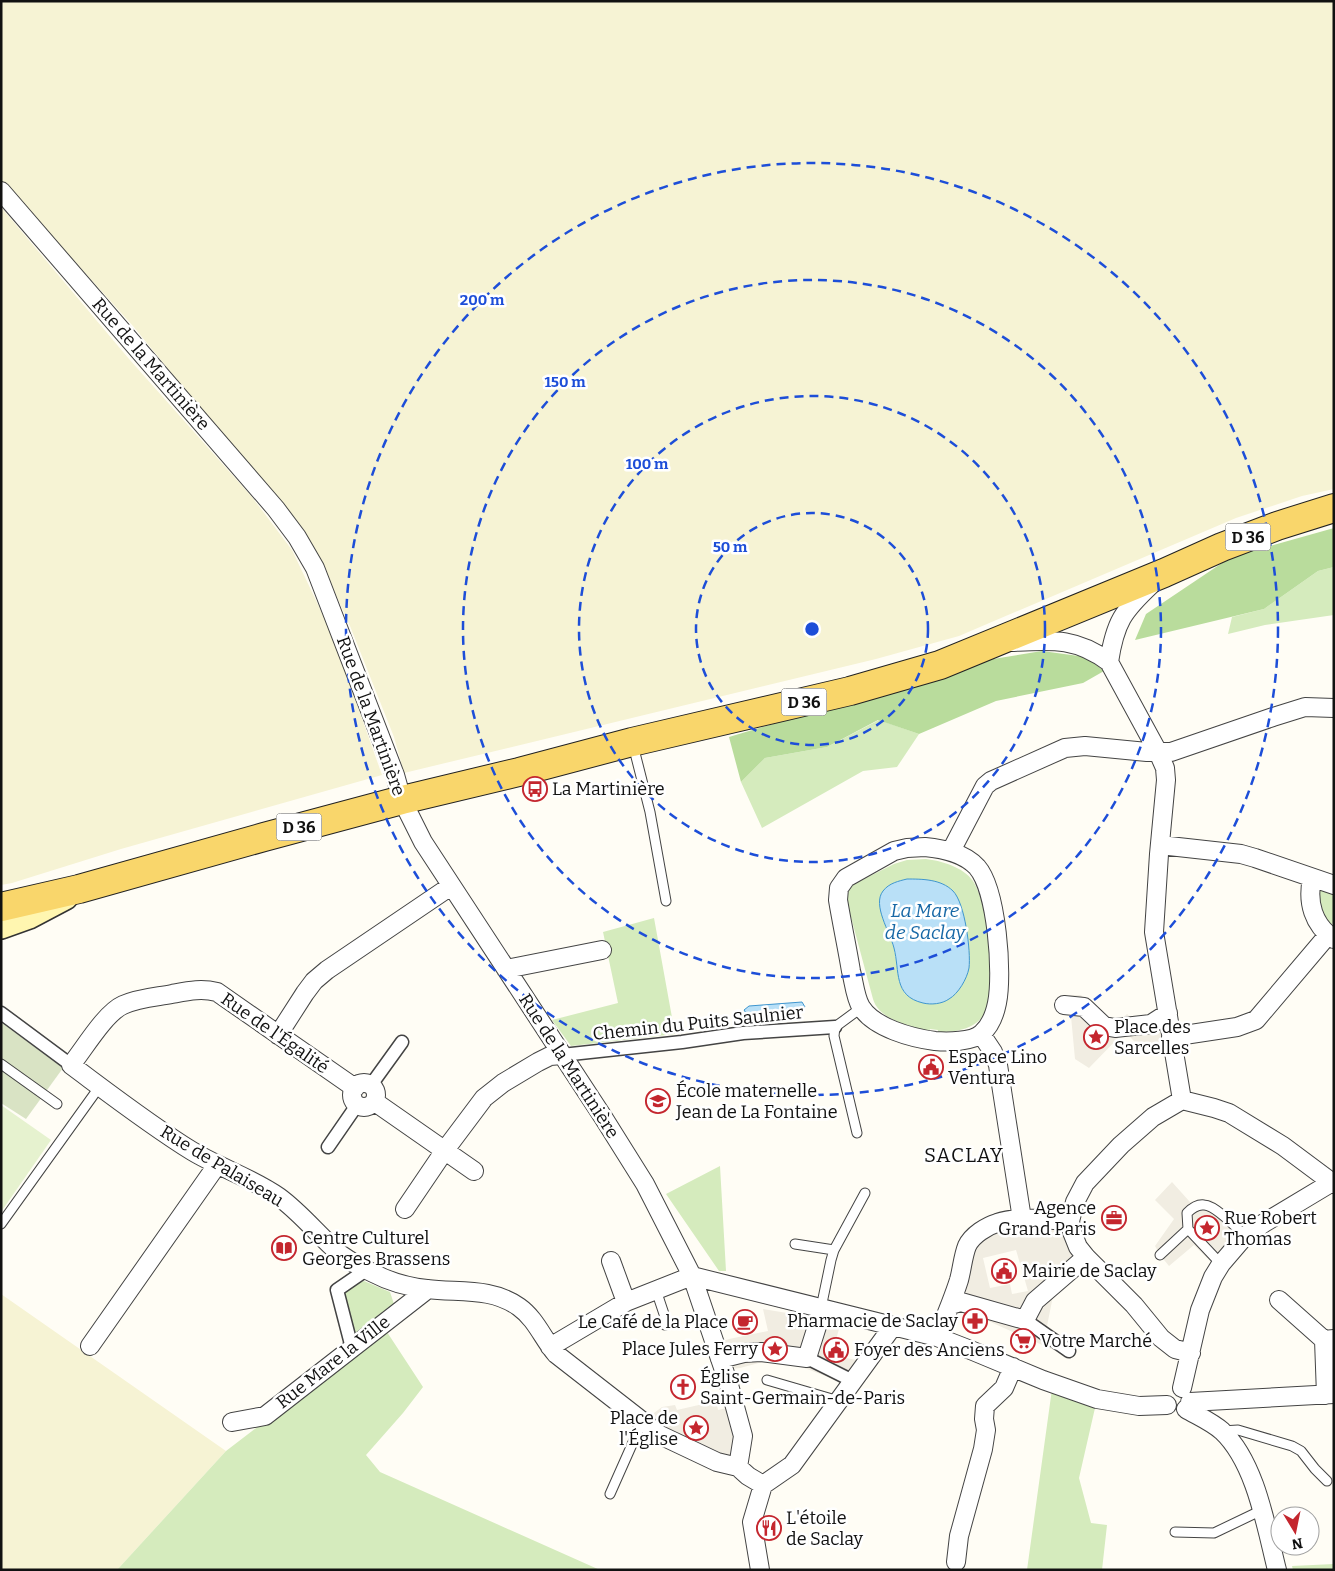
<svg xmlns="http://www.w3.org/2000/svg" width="1335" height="1571" font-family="Bitter,serif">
	<rect width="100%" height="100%" fill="#fffdf5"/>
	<path fill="#f6f3d4" d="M1,1H1334V489L1302,496L1236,518L959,636L876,659L404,773L394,737L350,626L321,562L290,512L205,414L133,326L1,180Z
		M1,207L129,359L252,497L292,550L332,634L382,775L121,849L12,883L1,885Z
		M1,1294L226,1451L117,1570H1Z"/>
	<path fill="#d5ebbd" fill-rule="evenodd" d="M1334,567V615L1265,625L1228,634L1232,617L1264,609L1318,571Z
		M879,720L919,734L897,767L863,771L762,828L741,782L765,758L827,747Z
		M926,859C942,861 963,867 973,881C988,903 998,990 985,1013C975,1030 955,1032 938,1032V1030L930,1029L929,1031C910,1026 879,1020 873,999L848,906C847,897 847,890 854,884L894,864L907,860ZM879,904L961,906L969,944L905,994L900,984L894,948Z
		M1317,886L1334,891V922L1329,927L1317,914Z
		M654,918L675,1034L571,1046L552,1020L618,1003L603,932Z
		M720,1166L726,1271H719L666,1194Z
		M364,1281L390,1292L394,1304L355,1336L341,1293L357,1283Z
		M387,1332L423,1387L403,1413L366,1455L380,1472L600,1570H117L226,1451L285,1406Z
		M1052,1389L1095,1408L1079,1478L1091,1523L1107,1525L1102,1570H1027Z
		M1334,1564V1570H1293L1292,1566Z"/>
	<path fill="#b9dc9c" d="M1334,528V567L1318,571L1264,609L1135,640L1146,614L1231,557Z
		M1042,651L1086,657L1104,671L1083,683L996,701L919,734L878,720L827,747L765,758L741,782L729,737L987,660Z"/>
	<path fill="#d9e3c4" d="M1,1022L63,1068L26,1119L1,1103Z"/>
	<path fill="#e6f2cf" d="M1,1105L51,1140L1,1212Z"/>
	<path fill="#f1ede2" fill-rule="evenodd" d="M1069,995H1081L1094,1008L1116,1024L1127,1014L1134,1020L1144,1021L1157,1007L1164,1051L1139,1047L1125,1031L1089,1068L1075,1059Z
		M1172,1182L1190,1202L1203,1200H1211L1242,1223L1250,1232L1218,1269L1194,1245L1169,1266L1160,1255L1155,1246L1174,1219L1155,1200Z
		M1070,1221L1092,1263L1053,1296L1047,1326L1072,1343L1067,1356L968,1312L959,1279L986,1228ZM1016,1250L1028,1291L1012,1294L1010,1284L990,1288L983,1258Z
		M763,1309L787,1313L840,1325L832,1355L861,1361L841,1382L794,1364L778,1362L759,1363L740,1368L724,1370L715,1344L729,1339L768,1331Z
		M716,1401L718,1410L735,1406L738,1467L642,1422L662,1407L675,1405L677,1410Z"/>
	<path fill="#b9e0f7" stroke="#3f96cf" d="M907,879C922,879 941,879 953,891C965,903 971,951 969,968C967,979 958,994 949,999C942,1004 931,1005 923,1003C893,996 900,971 894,948C890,932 872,905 883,891C889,883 899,881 907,879Z
		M802,1002L805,1007L793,1012L748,1016L744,1010L749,1006Z"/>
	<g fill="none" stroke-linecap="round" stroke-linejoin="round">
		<defs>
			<path id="service" d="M633,745L650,812L666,901
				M1,1064L57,1104
				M857,1133L834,1036L835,1027L861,1008
				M1,1224L100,1086
				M795,1244L834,1250
				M1160,1255L1188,1229
				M1221,1264L1188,1229L1187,1213C1192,1208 1197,1204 1204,1205C1215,1205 1237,1228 1245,1236
				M656,1290L665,1317V1325
				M821,1308L831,1260L834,1250L865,1193
				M767,1380L839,1401
				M1222,1431L1238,1430L1292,1446L1301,1451L1315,1469L1327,1481
				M610,1494L642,1422
				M1175,1532L1214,1533L1262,1510"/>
			<path id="pedestrian" d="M1,1013L71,1065
				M562,1055L682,1042L743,1033L835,1027
				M371,1085L402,1042
				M328,1147L357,1105
				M1025,1320L1069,1351
				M352,1348L337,1290L366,1270
				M807,1358L853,1381"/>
			<path id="minor" d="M1,191L276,509L297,537L315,568L395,775L402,800L423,842L603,1117L645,1184L688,1268L692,1276L729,1385L743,1436L738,1467
				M1011,642C1051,640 1076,637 1109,662L1158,752L1165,768L1166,780L1159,854L1154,932L1182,1100
				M1109,662C1115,622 1123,611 1152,584
				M1160,845L1241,854L1255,858L1334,885
				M925,847C944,849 964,853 977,867C997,890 1003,974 997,1003C995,1013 990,1026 982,1033C973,1042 947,1042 935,1041C912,1038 874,1028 861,1007C855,997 854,982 851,971C847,947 842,924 838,900L839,888L846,878L894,851L907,848Z
				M951,851L985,786L991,781L1065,748L1085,746L1147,752H1171L1273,717L1305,707L1334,708
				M1312,879C1307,902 1313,925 1334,939
				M506,969L602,950
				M1064,1005L1084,1007L1104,1026L1115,1028L1151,1024L1168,1013
				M981,1034L993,1052L998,1065L1022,1219
				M278,1035L305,993L314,981L327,970L451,886
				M1171,1037L1237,1027L1256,1020L1328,935
				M352 1095a12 12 0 1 1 24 0a12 12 0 1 1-24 0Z
				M355,1088L217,992C201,988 188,991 172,994C156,997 138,998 123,1005C105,1013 84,1049 71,1065C110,1094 150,1125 192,1151C220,1168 252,1178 279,1197C301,1213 319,1236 340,1254C350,1261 362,1268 373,1273C390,1282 408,1287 427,1289C459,1293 491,1287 519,1307C536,1319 543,1339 556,1354L660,1435L717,1462L738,1467
				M375,1102L474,1171
				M405,1209L445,1150L484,1098L503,1083L538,1062L550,1056L562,1055
				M611,1261L626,1302
				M692,1276L937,1337L973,1351L1043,1380L1097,1399L1139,1406L1167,1405
				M1279,1300L1324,1340
				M951,1305L961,1302L1025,1320L1035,1301L1086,1257
				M937,1337C945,1318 953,1299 959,1280C962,1269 963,1256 967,1246C972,1235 987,1226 997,1223C1020,1215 1047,1220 1070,1221
				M90,1346L217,1165
				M550,1347L626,1302L692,1276
				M1191,1353L1175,1349L1161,1338L1134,1305L1086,1257L1078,1247L1072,1232L1070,1221L1075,1202L1085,1183L1121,1145L1153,1117L1182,1100L1214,1108L1229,1113L1283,1146L1334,1184
				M720,1359L744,1353L761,1352L807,1358L819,1320L821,1308
				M1182,1388L1200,1310L1213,1277L1221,1264L1245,1236L1264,1223L1334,1181
				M1326,1395L1324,1340L1334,1339
				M1190,1402L1334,1394
				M1186,1409C1198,1416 1212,1422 1222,1431C1256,1463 1266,1527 1277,1570
				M232,1422L265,1416L428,1289
				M738,1467L748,1476L763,1485L752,1522L760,1570
				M763,1485L792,1465L893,1326
				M956,1562L959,1536L983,1449L986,1430L984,1419L985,1406L1004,1388L1013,1367"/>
			<path id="secondary" d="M1,926L29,916L65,897"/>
			<path id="primary" d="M1,907L79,889L264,837L402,800L519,772L632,742L850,691L940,665L1164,573L1222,547L1277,526L1334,508"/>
		</defs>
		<use href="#service" stroke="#444" stroke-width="11"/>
		<use href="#pedestrian" stroke="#444" stroke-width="15"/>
		<use href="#minor" stroke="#444" stroke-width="20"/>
		<use href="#secondary" stroke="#333" stroke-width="28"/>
		<use href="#primary" stroke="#222" stroke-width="30"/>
		<use href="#service" stroke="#fff" stroke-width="9"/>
		<use href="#pedestrian" stroke="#fff" stroke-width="12"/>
		<use href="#minor" stroke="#fff" stroke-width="18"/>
		<use href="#secondary" stroke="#fff6b0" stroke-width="25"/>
		<use href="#primary" stroke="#f9d66b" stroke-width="28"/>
	</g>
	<g fill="none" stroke="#1d4ed8" stroke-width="2.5" stroke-dasharray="9 6">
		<circle cx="812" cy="629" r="116"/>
		<circle cx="812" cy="629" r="233"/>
		<circle cx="812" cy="629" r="349"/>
		<circle cx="812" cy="629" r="466"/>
	</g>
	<defs>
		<symbol id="bus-ring" viewBox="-11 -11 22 22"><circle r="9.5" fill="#fff" stroke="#c4262e" stroke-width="1.5"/><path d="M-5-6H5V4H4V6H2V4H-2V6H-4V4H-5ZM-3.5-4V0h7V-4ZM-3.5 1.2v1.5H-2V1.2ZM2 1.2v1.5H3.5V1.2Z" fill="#c4262e"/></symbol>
		<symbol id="sight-ring" viewBox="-11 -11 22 22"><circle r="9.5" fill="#fff" stroke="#c4262e" stroke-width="1.5"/><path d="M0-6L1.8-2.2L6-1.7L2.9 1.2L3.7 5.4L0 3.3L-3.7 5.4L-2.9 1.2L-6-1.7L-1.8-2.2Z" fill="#c4262e"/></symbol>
		<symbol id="civic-ring" viewBox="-11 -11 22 22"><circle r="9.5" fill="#fff" stroke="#c4262e" stroke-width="1.5"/><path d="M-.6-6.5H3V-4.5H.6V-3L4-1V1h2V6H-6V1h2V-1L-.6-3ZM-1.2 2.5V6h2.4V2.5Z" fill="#c4262e"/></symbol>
		<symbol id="school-ring" viewBox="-11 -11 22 22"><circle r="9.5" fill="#fff" stroke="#c4262e" stroke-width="1.5"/><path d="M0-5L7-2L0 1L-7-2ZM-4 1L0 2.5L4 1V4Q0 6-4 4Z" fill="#c4262e"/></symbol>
		<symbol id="office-ring" viewBox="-11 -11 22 22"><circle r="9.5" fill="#fff" stroke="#c4262e" stroke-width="1.5"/><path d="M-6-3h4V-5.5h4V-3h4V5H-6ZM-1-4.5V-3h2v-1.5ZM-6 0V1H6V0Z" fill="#c4262e"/></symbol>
		<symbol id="library-ring" viewBox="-11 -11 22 22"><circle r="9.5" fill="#fff" stroke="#c4262e" stroke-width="1.5"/><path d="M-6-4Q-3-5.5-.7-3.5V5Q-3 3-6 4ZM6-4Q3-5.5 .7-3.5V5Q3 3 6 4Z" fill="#c4262e"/></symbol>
		<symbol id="pharmacy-ring" viewBox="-11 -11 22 22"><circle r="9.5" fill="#fff" stroke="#c4262e" stroke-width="1.5"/><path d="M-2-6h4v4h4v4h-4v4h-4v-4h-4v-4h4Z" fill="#c4262e"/></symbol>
		<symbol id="cafe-ring" viewBox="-11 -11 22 22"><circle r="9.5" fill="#fff" stroke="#c4262e" stroke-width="1.5"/><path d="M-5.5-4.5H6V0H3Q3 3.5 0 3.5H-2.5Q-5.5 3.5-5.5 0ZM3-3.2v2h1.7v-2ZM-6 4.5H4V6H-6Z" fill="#c4262e"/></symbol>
		<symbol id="supermarket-ring" viewBox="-11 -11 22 22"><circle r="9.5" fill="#fff" stroke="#c4262e" stroke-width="1.5"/><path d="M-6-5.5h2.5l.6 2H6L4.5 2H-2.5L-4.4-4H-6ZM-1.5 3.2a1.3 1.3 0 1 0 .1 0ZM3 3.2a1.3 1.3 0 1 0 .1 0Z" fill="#c4262e"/></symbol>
		<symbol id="church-ring" viewBox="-11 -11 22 22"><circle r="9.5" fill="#fff" stroke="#c4262e" stroke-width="1.5"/><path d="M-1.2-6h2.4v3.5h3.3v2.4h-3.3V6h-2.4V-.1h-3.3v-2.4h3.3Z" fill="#c4262e"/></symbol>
		<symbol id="restaurant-ring" viewBox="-11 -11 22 22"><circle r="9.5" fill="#fff" stroke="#c4262e" stroke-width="1.5"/><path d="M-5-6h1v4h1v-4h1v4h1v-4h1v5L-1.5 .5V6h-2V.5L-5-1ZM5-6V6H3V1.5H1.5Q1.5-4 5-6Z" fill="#c4262e"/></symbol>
	</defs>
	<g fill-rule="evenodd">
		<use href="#bus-ring" x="521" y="775" width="28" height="28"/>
		<use href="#sight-ring" x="1082" y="1023" width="28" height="28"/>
		<use href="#civic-ring" x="917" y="1053" width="28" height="28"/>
		<use href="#school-ring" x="644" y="1087" width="28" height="28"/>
		<use href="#office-ring" x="1100" y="1204" width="28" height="28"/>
		<use href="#sight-ring" x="1193" y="1214" width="28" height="28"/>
		<use href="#library-ring" x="270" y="1234" width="28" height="28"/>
		<use href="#civic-ring" x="990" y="1257" width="28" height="28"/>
		<use href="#pharmacy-ring" x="961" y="1307" width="28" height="28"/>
		<use href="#cafe-ring" x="731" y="1308" width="28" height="28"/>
		<use href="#supermarket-ring" x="1009" y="1327" width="28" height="28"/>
		<use href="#sight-ring" x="761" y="1335" width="28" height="28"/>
		<use href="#civic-ring" x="822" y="1336" width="28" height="28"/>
		<use href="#church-ring" x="669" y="1373" width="28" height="28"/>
		<use href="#sight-ring" x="682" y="1414" width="28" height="28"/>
		<use href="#restaurant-ring" x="755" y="1514" width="28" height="28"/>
	</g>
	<g text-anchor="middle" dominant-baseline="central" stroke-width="5" stroke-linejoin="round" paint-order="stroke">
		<g fill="#fff" stroke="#585858" stroke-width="1">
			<rect x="1225.5" y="523.5" width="45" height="27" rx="4"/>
			<rect x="781.5" y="688.5" width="45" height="27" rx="4"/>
			<rect x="276.5" y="813.5" width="45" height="27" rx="4"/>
		</g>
		<g font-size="16" font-weight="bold" fill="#111">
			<text x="1248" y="537">D 36</text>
			<text x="804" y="702">D 36</text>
			<text x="299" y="827">D 36</text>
		</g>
		<g font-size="18" fill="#111" stroke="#fff">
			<text transform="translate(151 364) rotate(49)">Rue de la Martinière</text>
			<text transform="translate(371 716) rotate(70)">Rue de la Martinière</text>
			<text transform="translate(698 1023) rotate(-6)">Chemin du Puits Saulnier</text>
			<text transform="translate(275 1033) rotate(35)">Rue de l'Égalité</text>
			<text transform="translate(569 1066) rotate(57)">Rue de la Martinière</text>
			<text transform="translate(222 1166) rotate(31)">Rue de Palaiseau</text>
			<text transform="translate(333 1362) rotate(-38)">Rue Mare la Ville</text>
		</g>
		<g font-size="18" fill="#111" stroke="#fff" text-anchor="start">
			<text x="552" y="789">La Martinière</text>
			<text x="1114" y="1027">Place des<tspan x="1114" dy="21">Sarcelles</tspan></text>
			<text x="948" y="1057">Espace Lino<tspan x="948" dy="21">Ventura</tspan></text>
			<text x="676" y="1091">École maternelle<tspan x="676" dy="21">Jean de La Fontaine</tspan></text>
			<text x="1096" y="1208" text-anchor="end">Agence<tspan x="1096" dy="21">Grand Paris</tspan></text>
			<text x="1224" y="1218">Rue Robert<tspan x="1224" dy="21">Thomas</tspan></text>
			<text x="302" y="1238">Centre Culturel<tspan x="302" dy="21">Georges Brassens</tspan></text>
			<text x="1022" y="1271">Mairie de Saclay</text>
			<text x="958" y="1321" text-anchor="end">Pharmacie de Saclay</text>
			<text x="728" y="1322" text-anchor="end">Le Café de la Place</text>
			<text x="1040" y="1341">Votre Marché</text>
			<text x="758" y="1349" text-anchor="end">Place Jules Ferry</text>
			<text x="854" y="1350">Foyer des Anciens</text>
			<text x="700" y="1377">Église<tspan x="700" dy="21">Saint-Germain-de-Paris</tspan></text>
			<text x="678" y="1418" text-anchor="end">Place de<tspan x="678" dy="21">l'Église</tspan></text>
			<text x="786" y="1518">L'étoile<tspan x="786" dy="21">de Saclay</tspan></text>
		</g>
		<g font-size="19" font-style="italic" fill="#1768a6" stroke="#fff">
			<text x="925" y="910">La Mare<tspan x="925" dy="22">de Saclay</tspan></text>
		</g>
		<g font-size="20" letter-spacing="1" fill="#111" stroke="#fff">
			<text x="964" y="1155">SACLAY</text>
		</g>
	</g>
	<circle cx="812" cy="629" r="8" fill="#1d4ed8" stroke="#fff" stroke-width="2.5"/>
	<g font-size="15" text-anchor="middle" font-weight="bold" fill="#1d4ed8" stroke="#fff" stroke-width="5" stroke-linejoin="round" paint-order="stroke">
		<text x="482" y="305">200 m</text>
		<text x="565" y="387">150 m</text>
		<text x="647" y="469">100 m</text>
		<text x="730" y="552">50 m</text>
	</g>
	<rect width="1335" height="1571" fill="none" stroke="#111111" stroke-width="5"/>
	<g transform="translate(1295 1531) rotate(170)"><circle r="24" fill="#ffffff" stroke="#a0a0a0"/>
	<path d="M0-4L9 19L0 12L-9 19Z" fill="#c4262e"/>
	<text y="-8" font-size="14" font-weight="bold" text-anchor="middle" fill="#111111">N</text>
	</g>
</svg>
